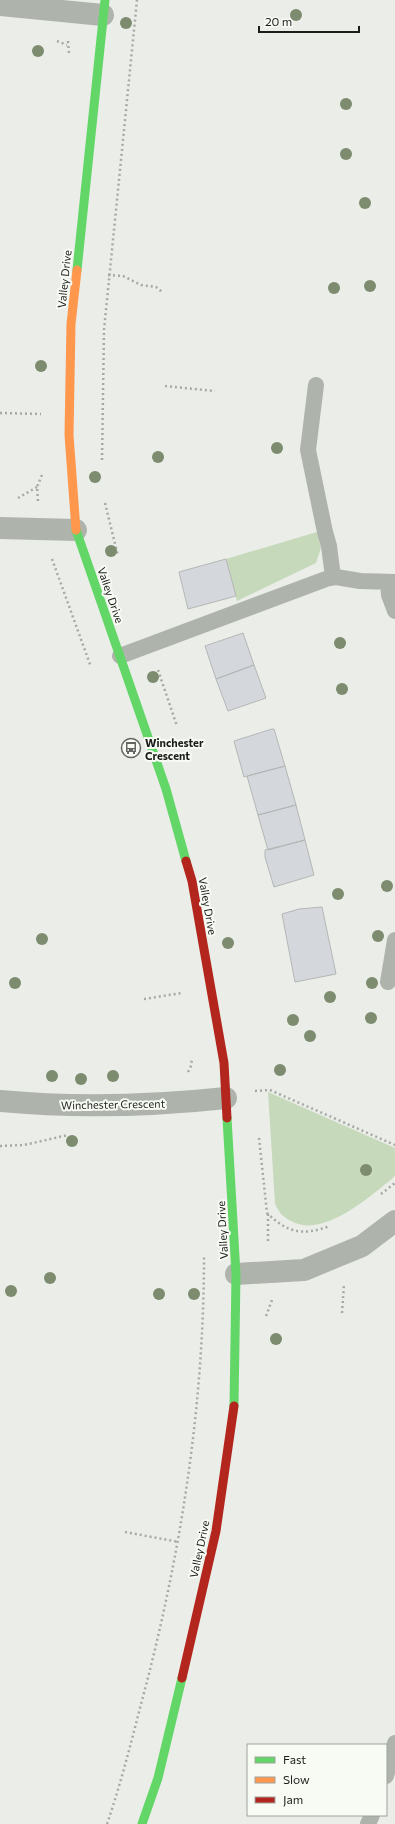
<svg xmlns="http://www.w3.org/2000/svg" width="395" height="1824" font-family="Commissioner,sans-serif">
	<rect width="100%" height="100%" fill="#eaede8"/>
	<path fill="#c7d9bb" d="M317,532L321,548L316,563L237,601L226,559Z
		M268,1092L395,1148V1175L393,1178C369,1197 323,1239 291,1221C283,1217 278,1212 275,1203Z"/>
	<path fill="#d4d8dd" stroke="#b5b6b5" d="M226,559L236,596L188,609L179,572Z
		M243,633L254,665L216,679L205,646Z
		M254,665L266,698L228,711L216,679Z
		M272,729H274L285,766L244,777L234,741Z
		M285,766L296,805L258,815L247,776Z
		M296,805L305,840L268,850L258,815Z
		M305,840L314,875L274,887L265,857V850Z
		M322,907L336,974L295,982L282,914L299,909Z"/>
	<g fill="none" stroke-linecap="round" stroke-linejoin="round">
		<path stroke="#a6aaa4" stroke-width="2.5" stroke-dasharray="2 3" stroke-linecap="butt" d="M57,41L67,45
			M68,41L69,54
			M108,275L123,276L141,285L156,287L162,292
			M165,386L215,391
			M0,413L41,414
			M102,460L104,330L137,0
			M18,498L37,487
			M38,501L37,487L42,475
			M105,503L118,556
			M52,559L91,667
			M158,670L177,726
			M144,999L182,993
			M188,1072L191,1066L192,1058
			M255,1091L270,1090L395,1145
			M259,1138L267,1213C288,1233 302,1236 330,1226
			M0,1146L24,1145L68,1135
			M381,1194L395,1183
			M268,1214V1243
			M342,1313L344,1284
			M266,1316L272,1300
			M125,1532L179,1542
			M107,1824C120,1786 130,1747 140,1708C180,1560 204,1409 204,1255"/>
		<path stroke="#aeb4ab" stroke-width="16" d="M316,385L308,450L325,532L329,546L333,577
			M388,582L389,595L395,611
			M120,656L326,579L336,577L360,581L395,582
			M388,982L395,940
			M386,1776L395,1743
			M368,1824L372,1815"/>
		<path stroke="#aeb4ab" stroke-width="22" d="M0,5L103,15
			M0,528L76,530
			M0,1101C75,1108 151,1106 226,1098
			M236,1274L304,1270L362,1246L395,1221"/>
		<path stroke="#63d668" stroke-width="9" d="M77,270L105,0
			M76,530L166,789L186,861
			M227,1118L236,1274L234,1406
			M142,1824L158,1778L182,1678"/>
		<path stroke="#ff974d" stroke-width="9" d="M76,530L69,435L71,324L77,270"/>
		<path stroke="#b3261e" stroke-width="9" d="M186,861L192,881L224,1063L227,1118
			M182,1678L216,1531L234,1406"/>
	</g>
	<g fill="#7d8b6f">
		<circle cx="296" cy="15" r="6"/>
		<circle cx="126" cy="23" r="6"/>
		<circle cx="38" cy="51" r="6"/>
		<circle cx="346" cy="104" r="6"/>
		<circle cx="346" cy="154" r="6"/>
		<circle cx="365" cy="203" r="6"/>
		<circle cx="370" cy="286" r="6"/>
		<circle cx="334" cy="288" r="6"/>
		<circle cx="41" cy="366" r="6"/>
		<circle cx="277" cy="448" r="6"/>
		<circle cx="158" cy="457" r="6"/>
		<circle cx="95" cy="477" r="6"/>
		<circle cx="111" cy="551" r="6"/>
		<circle cx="340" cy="643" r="6"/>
		<circle cx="153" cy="677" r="6"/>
		<circle cx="342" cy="689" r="6"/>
		<circle cx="387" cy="886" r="6"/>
		<circle cx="338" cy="894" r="6"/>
		<circle cx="378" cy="936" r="6"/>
		<circle cx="42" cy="939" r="6"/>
		<circle cx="228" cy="943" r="6"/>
		<circle cx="15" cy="983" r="6"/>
		<circle cx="372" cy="983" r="6"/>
		<circle cx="330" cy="997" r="6"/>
		<circle cx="371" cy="1018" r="6"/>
		<circle cx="293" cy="1020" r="6"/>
		<circle cx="310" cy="1036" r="6"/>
		<circle cx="280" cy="1070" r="6"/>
		<circle cx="52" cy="1076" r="6"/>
		<circle cx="113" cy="1076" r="6"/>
		<circle cx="81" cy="1079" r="6"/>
		<circle cx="72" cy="1141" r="6"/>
		<circle cx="366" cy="1170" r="6"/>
		<circle cx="50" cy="1278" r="6"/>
		<circle cx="11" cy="1291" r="6"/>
		<circle cx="159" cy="1294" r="6"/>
		<circle cx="194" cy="1294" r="6"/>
		<circle cx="276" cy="1339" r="6"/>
	</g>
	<defs>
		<symbol id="bus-ring" viewBox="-11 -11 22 22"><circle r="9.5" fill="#f7fbf4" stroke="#646663" stroke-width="1.5"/><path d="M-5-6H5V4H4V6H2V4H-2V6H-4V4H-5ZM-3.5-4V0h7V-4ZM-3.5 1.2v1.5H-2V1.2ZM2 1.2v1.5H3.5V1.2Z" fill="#646663"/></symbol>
	</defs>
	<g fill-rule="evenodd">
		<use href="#bus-ring" x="120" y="737" width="22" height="22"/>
	</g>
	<g text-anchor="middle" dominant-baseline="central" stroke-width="4" stroke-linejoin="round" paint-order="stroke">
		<g font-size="11" fill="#1c1d1b" stroke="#f7fbf4">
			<text transform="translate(64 279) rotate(-84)">Valley Drive</text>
			<text transform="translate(111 595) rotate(71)">Valley Drive</text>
			<text transform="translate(208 906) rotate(80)">Valley Drive</text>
			<text transform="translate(113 1104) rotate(-1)">Winchester Crescent</text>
			<text transform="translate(222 1230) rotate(-93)">Valley Drive</text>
			<text transform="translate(199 1549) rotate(-78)">Valley Drive</text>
		</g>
		<g font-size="11" font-weight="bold" fill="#1c1d1b" stroke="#f7fbf4" text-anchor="start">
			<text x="145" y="742">Winchester<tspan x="145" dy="13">Crescent</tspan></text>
		</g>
	</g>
	<rect x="247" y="1744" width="140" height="72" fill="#f7fbf4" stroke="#9fa29d"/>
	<rect x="255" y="1757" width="20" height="6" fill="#63d668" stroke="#9fa29d"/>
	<text x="283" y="1764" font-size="12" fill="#1c1d1b">Fast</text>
	<rect x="255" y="1777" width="20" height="6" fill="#ff974d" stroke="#9fa29d"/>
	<text x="283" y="1784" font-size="12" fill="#1c1d1b">Slow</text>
	<rect x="255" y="1797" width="20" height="6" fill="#b3261e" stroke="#9fa29d"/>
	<text x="283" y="1804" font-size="12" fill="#1c1d1b">Jam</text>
	<path d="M259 26v6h100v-6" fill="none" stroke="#1c1d1b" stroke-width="2"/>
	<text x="265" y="26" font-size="12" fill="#1c1d1b" stroke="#f7fbf4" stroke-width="3" paint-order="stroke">20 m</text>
</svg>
